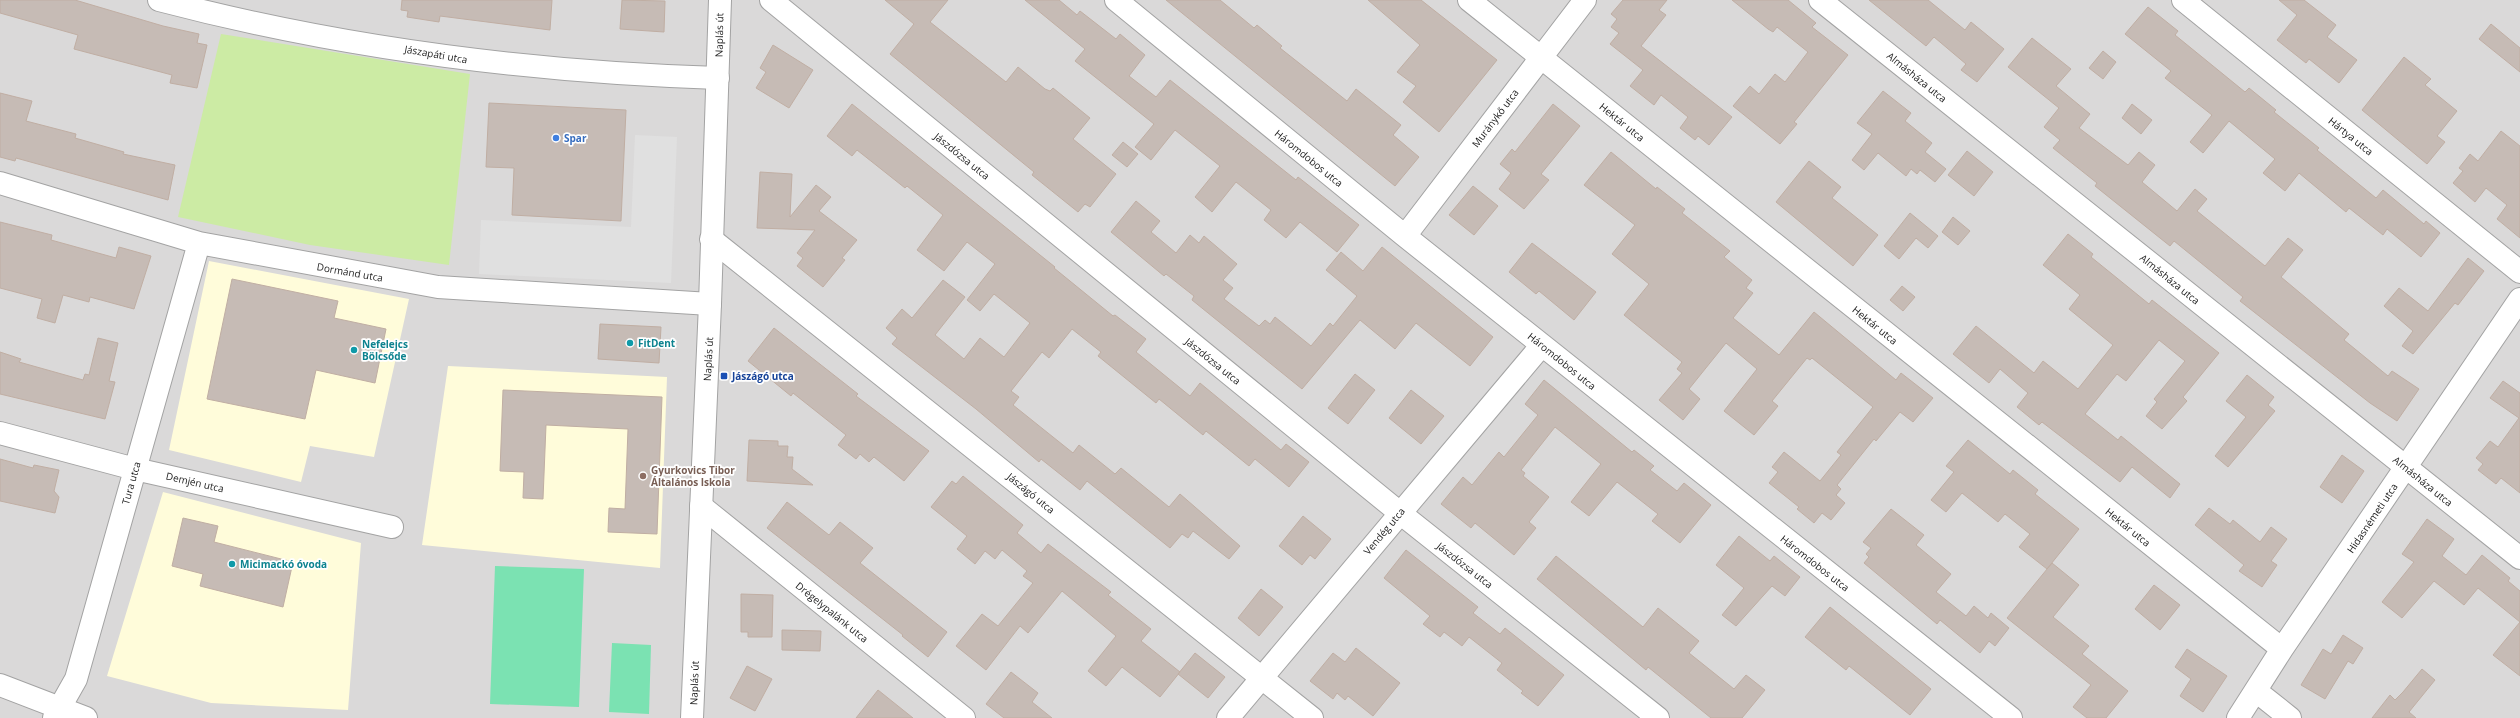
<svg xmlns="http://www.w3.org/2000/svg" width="2520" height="718" font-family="'Open Sans',sans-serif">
	<rect width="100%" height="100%" fill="#eee9e1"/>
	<path fill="#dad9d9" d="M0,0H2520V718H0Z"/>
	<path fill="#fffcda" d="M209,261L409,299L374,457L310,446L301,482L169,450Z
		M448,366L667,377L660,568L422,545Z
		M163,492L361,543L348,710L211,703L107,676Z"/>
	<path fill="#cceba4" d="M221,34L470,74L449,265L310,245L178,217Z"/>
	<path fill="#7be2b2" d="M495,566L584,569L579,707L490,704Z
		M612,643L651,645L649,714L609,712Z"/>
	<path fill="#e0e0e0" d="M635,135L677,137L671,283L479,274L481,220L631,227Z"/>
	<path fill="#c6bbb5" stroke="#c0aea3" d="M0,0H75L163,26L199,34L197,43L207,45L197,88L170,83L172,75L74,49L78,35L0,13Z
		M402,0H552L550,30L440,16L439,22L407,17L408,11L401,10Z
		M622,0L665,1L664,32L620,29Z
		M885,0H948L930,22L1006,82L1018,67L1045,89L1050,91L1053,88L1090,118L1073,139L1116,174L1090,207L1085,204L1078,212L1032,175L1034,172L890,54L914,24Z
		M1025,0H1059L1077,15L1080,11L1116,39L1120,34L1145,55L1129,76L1156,97L1170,80L1296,180L1298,177L1359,225L1337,252L1300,222L1286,238L1264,220L1271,210L1236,182L1212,212L1195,197L1220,166L1175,130L1151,160L1135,147L1154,124L1075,61L1085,49Z
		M1166,0H1220L1254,28L1257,25L1282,46L1280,48L1347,101L1356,89L1401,125L1393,135L1419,157L1395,186Z
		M1368,0H1421L1497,60L1439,132L1403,102L1416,86L1397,72L1420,45Z
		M1623,0H1667L1659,10L1666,15L1641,46L1732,117L1709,145L1698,136L1695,140L1680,128L1688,117L1661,95L1654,105L1630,86L1643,70L1610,44L1619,33L1611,27L1617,19L1611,14Z
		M1732,0H1788L1816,23L1812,27L1848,55L1794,122L1797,124L1780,144L1733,106L1750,86L1759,94L1775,74L1785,82L1808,52L1777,27L1773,32L1768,29Z
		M1869,0H1928L1965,30L1971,22L2004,49L1977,82L1961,70L1966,64L1934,37L1926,46Z
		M2279,0H2304L2336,25L2327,37L2357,60L2339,83L2309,59L2306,63L2277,40L2297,15Z
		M2148,7L2178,31L2175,35L2245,92L2249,88L2276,110L2274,112L2319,148L2317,150L2376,198L2383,190L2424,224L2426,221L2440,233L2421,257L2387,229L2383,235L2349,208L2346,212L2299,173L2285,191L2263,173L2275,159L2229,121L2203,153L2190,142L2212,115L2165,78L2171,71L2125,34Z
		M2491,24L2520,48V72L2479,39Z
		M2032,38L2071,69L2056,86L2090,114L2079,128L2128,165L2139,152L2155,165L2142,182L2177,211L2195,189L2207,199L2197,211L2265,266L2288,238L2303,250L2281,277L2349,334L2344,340L2388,376L2392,371L2419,389L2397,421L2370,403L2240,301L2243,297L2174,241L2170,246L2095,186L2097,183L2053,148L2060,140L2044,127L2059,108L2008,67Z
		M773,45L813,70L789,108L756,88L766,72L760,68Z
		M2103,51L2116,62L2103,79L2089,68Z
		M2404,57L2431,79L2425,85L2457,111L2437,136L2445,142L2427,164L2362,110Z
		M1883,91L1911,113L1905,121L1932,143L1925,152L1946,169L1935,182L1920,170L1917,174L1911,169L1906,176L1878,153L1864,170L1852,160L1872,134L1857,123Z
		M0,93L32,101L26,121L76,134L75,138L124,152L123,154L175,165L168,200L16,158L15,161L0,157Z
		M489,103L626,110L621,221L512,215L514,168L486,167Z
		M852,104L1055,267L1054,268L1113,316L1115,315L1146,339L1136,352L1190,396L1200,383L1281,450L1286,444L1309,462L1289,487L1255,459L1249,466L1206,431L1203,435L1159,399L1156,403L1098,356L1101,352L1072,329L1049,358L1042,352L1011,391L1019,397L1013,405L1073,453L1079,445L1115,474L1121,468L1169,507L1180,494L1240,546L1229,559L1193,531L1188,538L1182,534L1170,548L1087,481L1080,490L1041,459L1039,462L976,409L892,344L897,338L886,328L902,309L912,318L943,280L965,297L935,335L964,359L980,338L1004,357L1030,323L994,294L980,311L967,300L995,264L967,242L944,271L917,250L943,215L907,186L905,188L857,150L852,156L827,136Z
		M1553,104L1580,126L1541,174L1549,180L1524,209L1499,189L1511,173L1500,164L1512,149L1515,152Z
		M2132,104L2152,120L2141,134L2122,118Z
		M2501,131L2520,146V238L2497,219L2507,205L2486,188L2475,202L2453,183L2463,171L2459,168L2470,154L2478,161Z
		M1123,142L1138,154L1127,167L1112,155Z
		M1967,151L1993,172L1974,196L1948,175Z
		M1611,152L1656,189L1657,187L1685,209L1682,213L1730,251L1724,257L1752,280L1746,288L1753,293L1733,318L1779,355L1814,312L1896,380L1901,373L1933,398L1913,422L1900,412L1876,441L1874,439L1837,485L1841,489L1836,495L1845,503L1831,520L1822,513L1814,523L1797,509L1799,507L1769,483L1778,472L1772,467L1784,452L1820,481L1841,455L1837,452L1873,407L1812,358L1810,360L1807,358L1772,401L1778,406L1754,435L1724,411L1757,369L1726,343L1689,389L1700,399L1683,420L1659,400L1682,373L1677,369L1682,362L1624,315L1649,284L1612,254L1635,225L1584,185Z
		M1809,161L1841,187L1832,198L1878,235L1853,266L1776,202Z
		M760,172L792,174L790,217L816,185L831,197L819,211L857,240L842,258L845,260L823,287L797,266L803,258L797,253L815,230L757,228Z
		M1473,186L1498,206L1474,235L1449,215Z
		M1136,201L1160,221L1151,232L1176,253L1190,235L1199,243L1204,236L1237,264L1223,280L1233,288L1224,299L1259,326L1265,320L1270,324L1275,317L1311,346L1330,323L1333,326L1357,296L1326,270L1341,252L1363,271L1382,247L1493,337L1470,366L1416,323L1395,349L1360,320L1302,389L1192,300L1194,296L1166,274L1164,276L1111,232Z
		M1910,213L1938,236L1928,248L1916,238L1899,259L1884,246Z
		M1953,217L1970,231L1958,245L1942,232Z
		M0,222L52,235L51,240L116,258L119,247L151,256L134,309L90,297L89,302L63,295L55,323L37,318L42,299L0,288Z
		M2068,234L2093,254L2091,257L2149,304L2152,300L2219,353L2183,397L2187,401L2162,429L2146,416L2157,402L2154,399L2185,361L2159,340L2126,381L2117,374L2085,414L2118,440L2121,436L2180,484L2170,498L2132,467L2120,482L2042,422L2039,425L2017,407L2028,393L2000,369L1989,383L1953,354L1976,326L2034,373L2043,361L2078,389L2113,345L2069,309L2080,295L2043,265Z
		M1532,243L1596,292L1574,320L1539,291L1536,294L1509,272Z
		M2468,258L2484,271L2458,305L2455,303L2413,354L2402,346L2413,331L2384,306L2399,288L2428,311Z
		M232,279L338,301L334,318L386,329L375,383L316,370L305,419L207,399Z
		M1902,286L1915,297L1903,311L1890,300Z
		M600,324L661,327L659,363L598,359Z
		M774,328L858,394L856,396L929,451L904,481L874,457L869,462L860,454L856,459L838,445L846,435L793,393L791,396L748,361Z
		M98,338L118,343L109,381L115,382L105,419L0,394V352L21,359L19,362L83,380L85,374L89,375Z
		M1355,374L1375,390L1348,424L1328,408Z
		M2247,375L2274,397L2268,405L2275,411L2228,467L2215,456L2246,417L2226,401Z
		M1544,380L1632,452L1634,450L1654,466L1650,470L1677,491L1684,483L1711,505L1680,543L1652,521L1658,514L1617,482L1589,516L1571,502L1601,464L1555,427L1521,470L1525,473L1523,476L1549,497L1529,522L1536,528L1514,555L1475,523L1471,528L1441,504L1463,477L1472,485L1499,452L1504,457L1538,415L1525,404Z
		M2503,381L2520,393V493L2501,478L2496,484L2478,470L2483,464L2476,458L2490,441L2498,447L2519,418L2490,398Z
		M503,390L662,397L657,534L608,532L609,508L625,509L628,429L546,425L543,499L523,498L524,472L500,471Z
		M1411,390L1444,416L1421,444L1389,418Z
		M749,440L778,441V446H788L787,457H793L792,469L813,485L747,481Z
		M1968,440L2010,474L2013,470L2038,490L2035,494L2079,529L2047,569L2019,547L2030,534L2005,514L1998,522L1962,493L1946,512L1931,500L1954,472L1946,466Z
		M2342,455L2364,471L2342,503L2320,487Z
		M0,459L33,468L34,465L59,470L54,491L59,497L55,513L0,501Z
		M963,476L1023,525L1017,533L1041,553L1048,544L1111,592L1108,595L1151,629L1141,641L1180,672L1160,697L1122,667L1106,686L1088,671L1116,636L1062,591L1028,633L1020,626L986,670L956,646L982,614L998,626L1033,583L1023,576L1027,571L1002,550L995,559L985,551L975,564L957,549L967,536L931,507L952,481L956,484Z
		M787,502L829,535L840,522L873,548L860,563L947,632L928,657L902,636L903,635L767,528Z
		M2209,508L2230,524L2233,520L2260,542L2271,527L2287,539L2271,561L2277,565L2262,587L2239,571L2244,565L2195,525Z
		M1891,509L1924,535L1916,545L1951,574L1936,592L1966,616L1974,606L1988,618L1991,613L2009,628L1995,646L1989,641L1980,653L1940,620L1937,624L1864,563L1869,557L1866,554L1871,548L1863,542Z
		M1303,516L1331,539L1315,559L1310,555L1302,565L1279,546Z
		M183,518L218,526L214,542L293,562L283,607L200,586L203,574L172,566Z
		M2427,519L2454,539L2442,556L2466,575L2482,555L2510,578L2508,581L2520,591V676L2493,655L2520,622L2478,588L2464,605L2434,581L2402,618L2382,602L2414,562L2402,554Z
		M1739,536L1770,561L1774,556L1800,577L1785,596L1772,586L1736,626L1722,615L1744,588L1716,565Z
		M1406,550L1478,607L1473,613L1500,634L1505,628L1564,675L1538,706L1521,693L1523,691L1497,670L1502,663L1469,637L1462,646L1444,632L1440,637L1423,624L1430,616L1384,578Z
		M1556,556L1643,627L1658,608L1699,641L1689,653L1734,689L1746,675L1765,690L1742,718H1711L1648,667L1646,670L1537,579Z
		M2052,563L2079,585L2053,617L2089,646L2082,654L2128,691L2106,718H2087L2073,707L2091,685L2007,618Z
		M2154,585L2180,605L2160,630L2135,609Z
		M1261,589L1283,607L1259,636L1238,618Z
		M741,594L773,595L772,637H748V632H741Z
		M1830,607L1931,689L1910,715L1849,666L1846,670L1805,637Z
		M782,630L821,631L820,651L782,650Z
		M2343,635L2363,648L2353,664L2348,661L2325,699L2301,685L2323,649L2331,654Z
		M1356,648L1400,683L1373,716L1348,696L1345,700L1337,693L1333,699L1310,681L1333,653L1345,662Z
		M2187,649L2227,676L2203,712L2180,696L2191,679L2175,667Z
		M1195,653L1225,677L1208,698L1178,674Z
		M747,666L772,679L755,711L730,698Z
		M2422,669L2435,680L2409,712L2416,718H2372L2390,695L2395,700L2403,692Z
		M1011,672L1038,693L1032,702L1052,718H1004L986,704Z
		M878,690L913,718H856Z"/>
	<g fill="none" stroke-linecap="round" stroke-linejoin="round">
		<defs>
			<path id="minor" d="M159,0C341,48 530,72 718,78
				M771,0L1400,513L1658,718
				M1116,0L1405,236L2011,718
				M1469,0L2282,649
				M1820,0L2520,558
				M2183,0L2520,272
				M0,183L199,243L438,287L710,304
				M1405,236L1585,0
				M711,239L1312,718
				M0,433L135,469L392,527
				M701,506L964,718
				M2256,691L2290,718
				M54,718L76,679L199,243
				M1228,718L1542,345
				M2238,718L2282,649L2520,299"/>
			<path id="tertiary" d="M0,685L86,718
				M692,718L710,304L720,0"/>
		</defs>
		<use href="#minor" stroke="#a3a3a3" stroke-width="24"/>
		<use href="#tertiary" stroke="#a3a3a3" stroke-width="24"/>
		<use href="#minor" stroke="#fff" stroke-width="22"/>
		<use href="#tertiary" stroke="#fff" stroke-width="22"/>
	</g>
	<circle fill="#3f7fe0" stroke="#fff" stroke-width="1.5" cx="556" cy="138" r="4"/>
	<g fill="#0f9aa8" stroke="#fff" stroke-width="1.5">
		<circle cx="630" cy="343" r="4"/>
		<circle cx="354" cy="350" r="4"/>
		<circle cx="232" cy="564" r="4"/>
	</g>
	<rect fill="#1a4fb4" stroke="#fff" stroke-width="1.5" x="720" y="372" width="8" height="8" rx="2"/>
	<circle fill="#8d6e63" stroke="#fff" stroke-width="1.5" cx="643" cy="476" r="4"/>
	<g text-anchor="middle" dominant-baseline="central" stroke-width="3.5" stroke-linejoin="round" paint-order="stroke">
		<g font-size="10" fill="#1c1c1c" stroke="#fff">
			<text transform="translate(719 35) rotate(-89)">Naplás út</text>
			<text transform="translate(436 54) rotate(10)">Jászapáti utca</text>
			<text transform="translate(1917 77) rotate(39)">Almásháza utca</text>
			<text transform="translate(1495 118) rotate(-53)">Muránykő utca</text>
			<text transform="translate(1622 122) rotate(39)">Hektár utca</text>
			<text transform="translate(2351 136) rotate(39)">Hártya utca</text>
			<text transform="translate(962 156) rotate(39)">Jászdózsa utca</text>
			<text transform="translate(1309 158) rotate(39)">Háromdobos utca</text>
			<text transform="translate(350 272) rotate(10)">Dormánd utca</text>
			<text transform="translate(2170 279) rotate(39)">Almásháza utca</text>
			<text transform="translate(1875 325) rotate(39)">Hektár utca</text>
			<text transform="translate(708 359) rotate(-87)">Naplás út</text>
			<text transform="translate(1213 361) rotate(39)">Jászdózsa utca</text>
			<text transform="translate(1562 361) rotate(39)">Háromdobos utca</text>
			<text transform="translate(2423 481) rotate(39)">Almásháza utca</text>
			<text transform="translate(195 482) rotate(13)">Demjén utca</text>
			<text transform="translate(131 483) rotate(-74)">Tura utca</text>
			<text transform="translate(1031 493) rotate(39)">Jászágó utca</text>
			<text transform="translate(2372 518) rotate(-56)">Hidasnémeti utca</text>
			<text transform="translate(2128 527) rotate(39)">Hektár utca</text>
			<text transform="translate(1384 531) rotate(-50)">Vendég utca</text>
			<text transform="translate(1815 563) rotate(38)">Háromdobos utca</text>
			<text transform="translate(1465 565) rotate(38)">Jászdózsa utca</text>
			<text transform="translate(832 612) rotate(39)">Drégelypalánk utca</text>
			<text transform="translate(694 683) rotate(-88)">Naplás út</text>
		</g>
		<g font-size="10" font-weight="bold" fill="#366cbe" stroke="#fff" text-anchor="start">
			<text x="564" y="138">Spar</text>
		</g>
		<g font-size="10" font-weight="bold" fill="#0d838f" stroke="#fff" text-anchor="start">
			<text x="638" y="343">FitDent</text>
			<text x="362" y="344">Nefelejcs<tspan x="362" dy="12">Bölcsőde</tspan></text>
			<text x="240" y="564">Micimackó óvoda</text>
		</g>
		<g font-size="10" font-weight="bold" fill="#164399" stroke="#fff" text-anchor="start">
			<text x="732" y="376">Jászágó utca</text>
		</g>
		<g font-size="10" font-weight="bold" fill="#785e54" stroke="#fff" text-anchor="start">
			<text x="651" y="470">Gyurkovics Tibor<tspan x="651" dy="12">Általános Iskola</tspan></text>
		</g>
	</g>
</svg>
